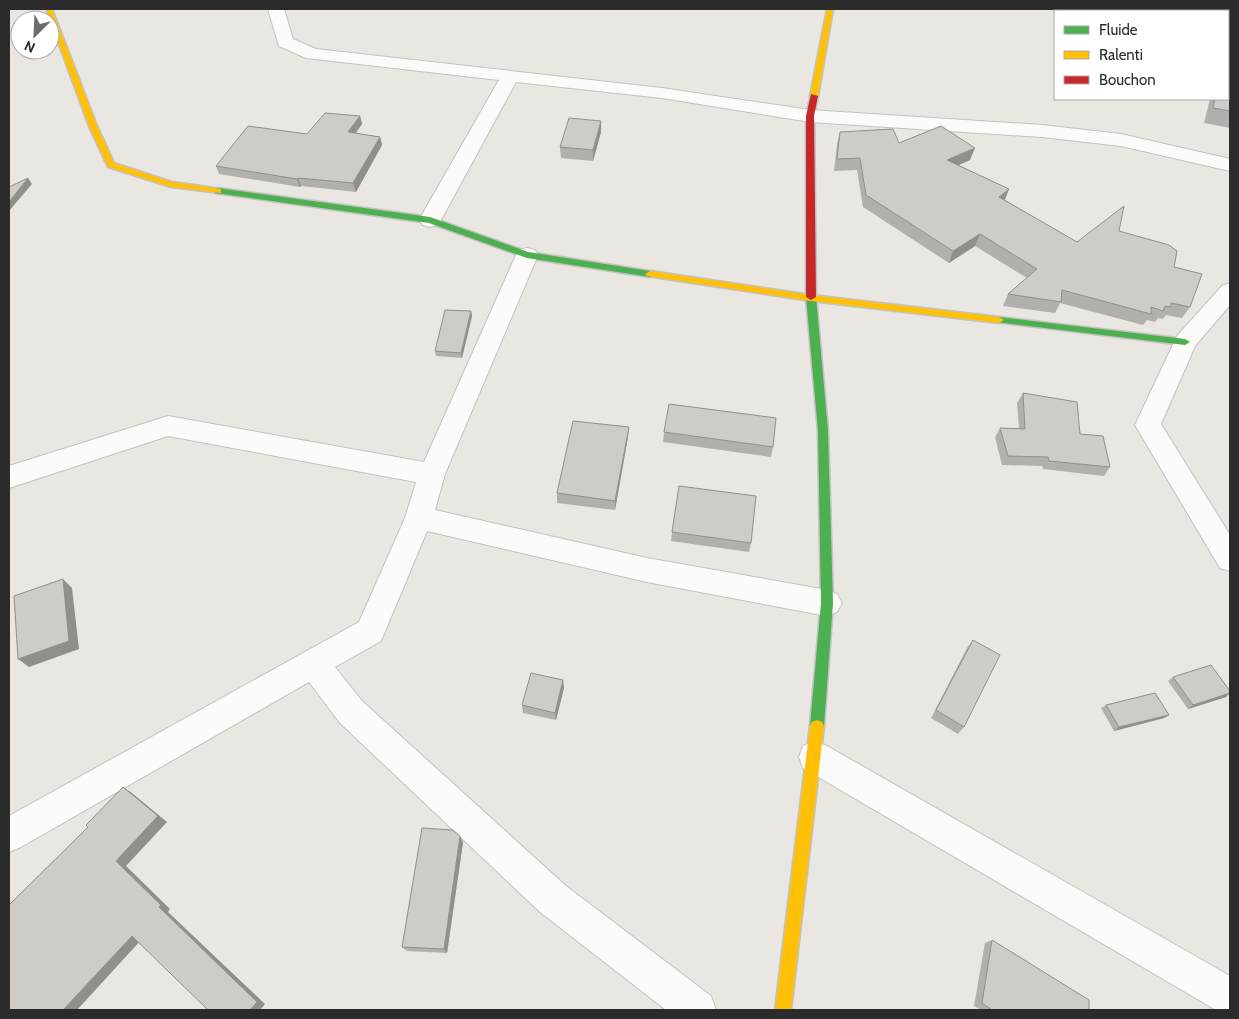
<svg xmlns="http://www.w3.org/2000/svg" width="1239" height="1019" font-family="Cabin,sans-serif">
	<rect width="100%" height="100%" fill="#eae6e1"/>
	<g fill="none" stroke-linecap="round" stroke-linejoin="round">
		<defs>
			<path id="street" d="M268,9H284L293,39L316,49L662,88L810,110L1042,125L1121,134L1230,159V171L1121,146L1042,137L810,122L662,98L516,82L441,220L437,225L430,227L423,225L419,220L499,80L306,58L279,46Z
				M527,248L535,250L538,255L445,474L435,510L647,558L827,590L837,594L842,603L837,612L827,616L647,582L427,531L381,641L335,667L362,701L566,886L711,996L716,1010H666L540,912L340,723L309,682L21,847L9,852V816L359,622L405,518L416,482L168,436L9,488V466L168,416L424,462L516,255L519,250Z
				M1230,283V305L1195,346L1161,424L1230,535V571L1220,568L1135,425L1177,336L1222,286Z
				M815,741L827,746L1230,976V1010H1216L803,768L799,757L803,746Z"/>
			<path id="fast" d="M218,188L430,217L528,252L650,271L655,274L650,277L527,258L429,223L215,193V189Z
				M811,294L816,297L828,431L833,603L824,726L822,730L817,732L812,730L810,726L821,603L818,431L806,297Z
				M999,317L1185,339L1190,342L1185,345L996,322V318Z"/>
			<path id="slow" d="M46,9H52L97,126L114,163L172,182L221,189V193L171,187L108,167L89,126Z
				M827,9H833L818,96L814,98L810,96Z
				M650,271L811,295L999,317L1004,320L999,323L811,301L647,276L645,274Z
				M817,720L822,722L824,726L791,1010H775L810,726L812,722Z"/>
			<path id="jam" d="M811,94L818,96L814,116L816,297L811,300L806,297V116Z"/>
		</defs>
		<use href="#street" stroke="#c3c2c2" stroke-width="2"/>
		<use href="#fast" stroke="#c3c2c2" stroke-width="3"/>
		<use href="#slow" stroke="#c3c2c2" stroke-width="3"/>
		<use href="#jam" stroke="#c3c2c2" stroke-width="3"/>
		<use href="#street" fill="#fcfbfa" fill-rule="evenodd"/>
		<use href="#fast" fill="#4caf50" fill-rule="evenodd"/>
		<use href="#slow" fill="#ffc107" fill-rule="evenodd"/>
		<use href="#jam" fill="#c62828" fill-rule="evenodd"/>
	</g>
	<path fill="#b2afac" d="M1230,85V128L1204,123L1210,99H1228Z
		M360,116L362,124L356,133L380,137L382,145L356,192L301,186L300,187L219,174L216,166Z
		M601,132L593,161L561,158L560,147Z
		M840,132L899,143L970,160L958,165L1009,189L1005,200L1077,242L1119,231L1174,267L1190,307L1182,318L1166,315L1163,319L1158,318L1155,322L1147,320L1143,325L1060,303L1055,313L1003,306L1008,294L1027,278L975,246L949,263L863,207L857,170L834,171L837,144Z
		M471,311L472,316L462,358L436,356L435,351Z
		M1023,393L1080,434L1110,467L1104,476L1043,469L1042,466L1002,465L995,437L1000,428H1019L1017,403Z
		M664,432L773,447L771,457L663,442Z
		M628,437L615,510L557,503V493Z
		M672,532L751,543L749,552L671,541Z
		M973,640L964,727L958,734L931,718L967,648Z
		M1173,677L1226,697L1188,709L1168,681Z
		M563,680L564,688L556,720L523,713L522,705Z
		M1106,705L1169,715L1164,718L1114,731L1101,708Z
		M463,842L447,953L407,951L402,947Z
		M992,940L1089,1010H981L974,1006L985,943Z"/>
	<path fill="#918f8c" d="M360,116L362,124L350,140L348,132Z
		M601,121V132L593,161V150Z
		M380,137L382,145L356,192L353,183Z
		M975,148L970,160L943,172L947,160Z
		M28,178L32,184L9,211V202Z
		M298,178L301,186L300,187L297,179Z
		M1009,189L1004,201L999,197Z
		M980,234L975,246L949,263L953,251Z
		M471,311L472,316L462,358L461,353Z
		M629,427L628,437L615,510V501Z
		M63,579L72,588L79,649L29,667L18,659Z
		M563,680L564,688L556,720L555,713Z
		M1230,693L1226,697L1188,709L1193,705Z
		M1169,715L1164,718L1114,731L1119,727Z
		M123,787L132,793L167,822L126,866L170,909L168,912L265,1004L260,1010H250L116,861Z
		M460,836L463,842L447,953L444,949Z
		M132,936L142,939L77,1010H63Z"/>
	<path fill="#cfccc8" stroke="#918f8c" d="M1228,85H1230V111L1213,108L1215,99H1228Z
		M325,113L360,116L348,132L380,137L353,183L298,178L297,179L216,166L248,126L307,134Z
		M569,118L601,121L593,150L560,147Z
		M941,126L975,148L947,160L1009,189L999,197L1077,242L1124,206L1119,231L1169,245L1177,251L1174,267L1202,274L1190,307L1171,303V307L1165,306L1163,311L1151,307V314L1062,290L1061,302L1008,294L1037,269L980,234L953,251L866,195L860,158L837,159L840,132L893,129L899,143Z
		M28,178L9,202V187Z
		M445,310L471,311L461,353L435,351Z
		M1023,393L1077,402L1080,434L1103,436L1110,467L1049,461L1048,457L1008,456L1000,428L1025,429Z
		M669,404L776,418L773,447L664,432Z
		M573,421L629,427L615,501L557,493Z
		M679,486L756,496L751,543L672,532Z
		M63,579L69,641L18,659L14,596Z
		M973,640L1000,655L964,727L936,710Z
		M1211,665L1230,691V693L1193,705L1173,677Z
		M531,673L563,680L555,713L522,705Z
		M1155,693L1169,715L1119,727L1106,705Z
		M123,787L158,816L116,861L161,905L159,907L257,1002L250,1010H208L132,936L63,1010H9V905L88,827L86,825Z
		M422,828L453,830L460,836L444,949L402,947Z
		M992,940L1089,1000V1010H992L982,1003Z"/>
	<rect width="1239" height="1019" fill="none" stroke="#2b2b2b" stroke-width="20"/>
	<rect x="1054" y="10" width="175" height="90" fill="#ffffff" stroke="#aaaaaa"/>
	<rect x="1064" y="26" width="25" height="8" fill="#4caf50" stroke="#aaaaaa"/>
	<text x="1099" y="35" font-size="15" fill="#2b2b2b">Fluide</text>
	<rect x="1064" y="51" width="25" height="8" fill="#ffc107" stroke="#aaaaaa"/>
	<text x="1099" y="60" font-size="15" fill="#2b2b2b">Ralenti</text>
	<rect x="1064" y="76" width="25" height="8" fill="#c62828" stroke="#aaaaaa"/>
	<text x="1099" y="85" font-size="15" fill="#2b2b2b">Bouchon</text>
	<g transform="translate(35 35) rotate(204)"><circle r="24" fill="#ffffff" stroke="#aaaaaa"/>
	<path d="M0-4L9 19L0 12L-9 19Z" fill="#6e6c6b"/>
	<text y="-8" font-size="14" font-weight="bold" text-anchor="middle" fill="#2b2b2b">N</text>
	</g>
</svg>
